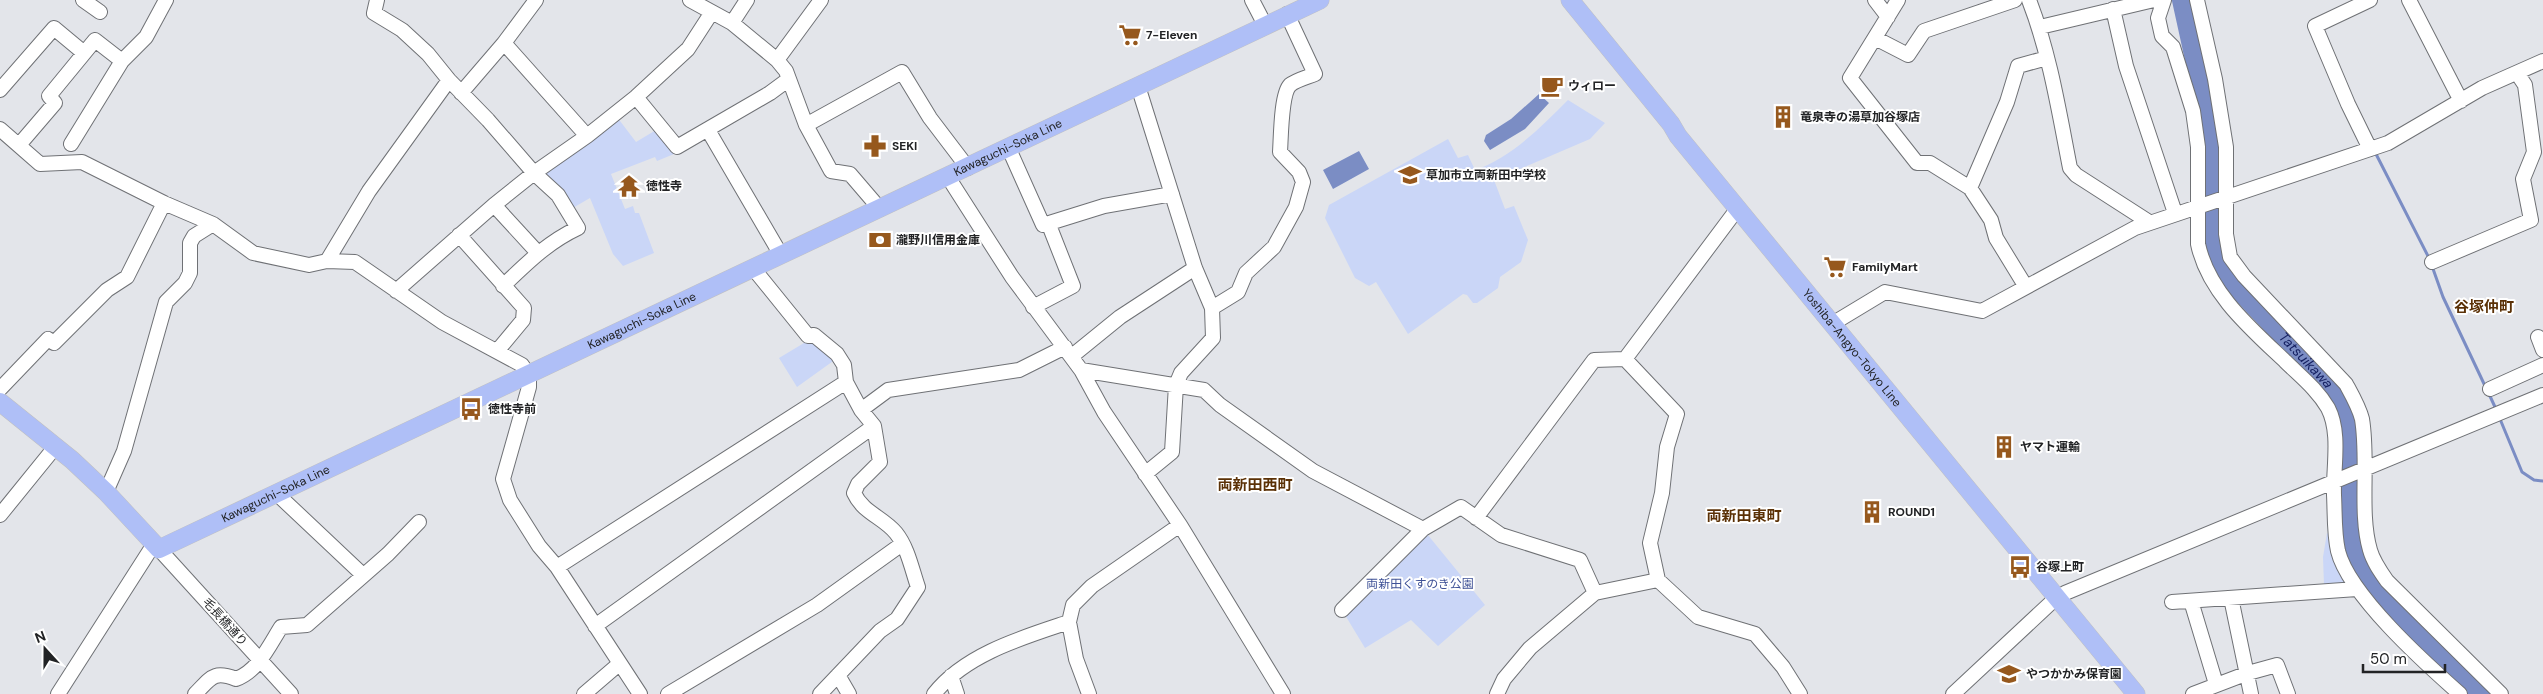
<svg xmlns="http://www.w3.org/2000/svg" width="2543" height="694" font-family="'DM Sans','Noto Sans JP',sans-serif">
	<rect width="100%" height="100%" fill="#e3e5ea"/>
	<path fill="#cad6f7" d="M1568,100L1605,123L1590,139L1494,180L1505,209L1514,206L1528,240L1521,262L1500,277L1498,288L1477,303H1473L1467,295L1463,294L1408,334L1376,282L1369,286L1355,278L1325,218L1329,205L1448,139L1458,158L1468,155L1475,170C1512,157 1541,127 1568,100Z
		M617,117L636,142L656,130L674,154L657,161L655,157L611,174L625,209L633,206L635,213H639L654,253L623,266L613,254L590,198L571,209L541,174Z
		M809,340L836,359L797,387L779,358Z
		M1423,529L1485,605L1438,646L1411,620L1365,648L1342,610Z
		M2327,533L2331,537L2338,567L2346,585H2324L2323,557Z"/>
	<path fill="#7b8dc4" d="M1539,94L1549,103L1525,129L1490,150L1484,141L1486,135L1511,119Z
		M1359,151L1369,169L1333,189L1323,170Z"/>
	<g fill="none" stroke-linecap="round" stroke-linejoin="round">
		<path stroke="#7b8dc4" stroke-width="3" d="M2376,154L2430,260
			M2432,266L2443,297L2486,388
			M2489,394L2495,407
			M2500,419L2522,472L2534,480L2543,481"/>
		<path stroke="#7b8dc4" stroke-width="20" id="s1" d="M2182,0L2209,123L2214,251L2227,277L2328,383L2344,410L2348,433L2352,547C2363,591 2446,661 2481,694"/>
		<defs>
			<path id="minor" d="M83,0L100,12
				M377,0L374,13L402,30L428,54L449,80L488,120L534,173L558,195L578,228C548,242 527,263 503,286
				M536,0L504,43L587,136
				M690,0L732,23L777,60L786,71L806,125L831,171L850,174L880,209
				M1252,0L1265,25
				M1875,0L1888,17
				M1898,0L1850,78L1917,163H1930L1970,188L1991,220L1996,238L2026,287
				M2029,0C2050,54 2059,112 2070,168L2076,175L2149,222
				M2164,0L2158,18L2162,36L2173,47L2193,111L2198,147V244C2208,292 2250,328 2285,361C2300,376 2317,389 2328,408C2341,433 2333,468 2334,495C2335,513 2334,533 2338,551C2349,595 2425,663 2460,694
				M2197,0L2215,79L2226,147V234L2230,257L2244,276L2346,384C2352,395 2359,407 2362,419C2369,461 2359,513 2370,550C2373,561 2380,571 2387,581L2501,694
				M2370,0L2315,26L2348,104L2370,149
				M2409,0L2461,101
				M2113,9L2126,66L2175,213
				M732,23L747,0
				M2040,27L2154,0
				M1875,38L1908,55L1924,31L2015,0
				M777,60L821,0
				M1138,86L1195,268L1212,308L1213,338L1181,373L1176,385L1172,452L1145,474
				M0,90L54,28L84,53
				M461,93L504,43
				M636,97L677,147L770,93L789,79
				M806,125L902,72L930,118L968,168
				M0,129L40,164L82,162L164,203L213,224L253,253L309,265L327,261L355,262L442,322L522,365L529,375V387L503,479L510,500L539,546L557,567L640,694
				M708,130L781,255
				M71,144L122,61L146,37L166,0
				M19,145L55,103L49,96L95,40L122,61
				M1009,149L1043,225L1104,206L1172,194
				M948,177L1012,277L1081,370L1104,412L1180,525L1283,694
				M1970,188L2007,102L2018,66L2047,58
				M494,205L538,253
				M459,235L524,308L523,320L498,350
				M327,261L369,191L449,80
				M2432,262L2531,220L2523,179L2534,152L2525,85L2517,73
				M753,268L808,336L814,335L837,354L844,365L846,382L861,410L874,426L880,462L858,484L854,493C863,513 883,517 896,533C908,548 912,570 918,587L897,619L880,631L820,694
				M396,291L494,205L534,173L587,136L636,97L688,49L712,12
				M1033,307L1073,286L1049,225
				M1212,308L1238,292L1246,273L1274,247L1296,207L1303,182L1299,172L1280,152C1281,138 1281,94 1290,85C1296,80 1308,77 1315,74L1287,14
				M1832,324L1885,292L1982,311L2135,228L2388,143L2482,88L2543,61
				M2538,337L2543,350
				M1072,356L1120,317L1195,268
				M1625,359L1738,208
				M1081,370L1204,390L1220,405L1313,471L1423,529L1461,507L1501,535L1580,560L1595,593
				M0,389L48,339L54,343L107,290L127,277L164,203
				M2490,389L2543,365
				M861,410L888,390L1019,370L1065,347
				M106,492L124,451L166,302L185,283L190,273V243L194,236L213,224
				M276,493L363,575
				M0,515L56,446
				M1476,518L1594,360L1625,359L1677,414L1667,447L1662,493L1650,543L1658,580
				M159,549L291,694
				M557,567L846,382
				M2231,598L2251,694
				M2191,601L2216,684
				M2172,602L2357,589
				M1342,610L1423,529
				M1069,622L1073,605L1092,586L1180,525
				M595,626L874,426
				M838,675L849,694
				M951,676L957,694
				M58,694L154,544
				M195,694C211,678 213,670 236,679C258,671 269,646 281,627L307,625L388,554L419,522
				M584,694L619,664
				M668,694L817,605L902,544
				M934,694C965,654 1024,637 1069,622L1076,659L1089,694
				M1497,694L1504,679L1530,648L1595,593L1658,580L1698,617L1755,634L1783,667L1800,694
				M1953,694L2056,598L2065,593L2543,395
				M2193,694L2248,673L2277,665L2288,694"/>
			<g id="major">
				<path id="s2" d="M1570,0L1671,124L1678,136L2136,694"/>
				<path id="s3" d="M0,402L72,460L106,492L159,549L1320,0"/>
			</g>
		</defs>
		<use href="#minor" stroke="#6f7175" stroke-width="16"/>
		<use href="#major" stroke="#c1c1c2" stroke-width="19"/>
		<use href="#minor" stroke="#fff" stroke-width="14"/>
		<use href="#major" stroke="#afbff7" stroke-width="18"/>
	</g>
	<defs>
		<symbol id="supermarket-bare" viewBox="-9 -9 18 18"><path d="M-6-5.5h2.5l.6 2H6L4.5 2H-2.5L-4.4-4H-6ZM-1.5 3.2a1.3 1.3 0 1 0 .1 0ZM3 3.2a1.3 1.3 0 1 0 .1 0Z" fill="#96581d" stroke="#fff" stroke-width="2.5" paint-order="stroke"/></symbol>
		<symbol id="cafe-bare" viewBox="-9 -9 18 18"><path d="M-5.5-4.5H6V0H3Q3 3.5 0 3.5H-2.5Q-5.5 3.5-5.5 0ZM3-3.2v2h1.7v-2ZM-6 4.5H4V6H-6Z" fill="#96581d" stroke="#fff" stroke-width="2.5" paint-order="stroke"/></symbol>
		<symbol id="building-bare" viewBox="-9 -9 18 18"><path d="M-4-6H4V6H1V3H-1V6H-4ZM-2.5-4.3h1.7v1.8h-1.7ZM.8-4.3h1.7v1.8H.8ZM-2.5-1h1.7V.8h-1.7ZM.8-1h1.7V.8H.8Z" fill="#96581d" stroke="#fff" stroke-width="2.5" paint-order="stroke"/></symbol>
		<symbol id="pharmacy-bare" viewBox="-9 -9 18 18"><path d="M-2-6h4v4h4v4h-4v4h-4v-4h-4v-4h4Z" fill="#96581d" stroke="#fff" stroke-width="2.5" paint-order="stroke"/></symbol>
		<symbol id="school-bare" viewBox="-9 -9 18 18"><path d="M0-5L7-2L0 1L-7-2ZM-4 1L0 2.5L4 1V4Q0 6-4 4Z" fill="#96581d" stroke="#fff" stroke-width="2.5" paint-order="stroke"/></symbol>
		<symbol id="temple-bare" viewBox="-9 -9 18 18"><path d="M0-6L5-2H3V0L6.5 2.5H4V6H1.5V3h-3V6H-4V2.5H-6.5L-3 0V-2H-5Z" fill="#96581d" stroke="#fff" stroke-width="2.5" paint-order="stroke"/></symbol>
		<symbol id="bank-bare" viewBox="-9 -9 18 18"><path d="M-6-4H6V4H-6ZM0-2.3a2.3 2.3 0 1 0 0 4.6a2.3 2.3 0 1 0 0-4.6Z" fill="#96581d" stroke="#fff" stroke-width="2.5" paint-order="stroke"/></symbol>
		<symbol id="bus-bare" viewBox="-9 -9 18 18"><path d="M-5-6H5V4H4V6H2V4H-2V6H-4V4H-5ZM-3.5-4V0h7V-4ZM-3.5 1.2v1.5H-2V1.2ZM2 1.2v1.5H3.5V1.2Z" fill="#96581d" stroke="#fff" stroke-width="2.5" paint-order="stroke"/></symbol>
	</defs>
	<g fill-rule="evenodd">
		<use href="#supermarket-bare" x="1114" y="19" width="32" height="32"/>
		<use href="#cafe-bare" x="1536" y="70" width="32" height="32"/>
		<use href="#building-bare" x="1767" y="101" width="32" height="32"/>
		<use href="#pharmacy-bare" x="859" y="130" width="32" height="32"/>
		<use href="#school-bare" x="1394" y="159" width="32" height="32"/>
		<use href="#temple-bare" x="613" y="170" width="32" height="32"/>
		<use href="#bank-bare" x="864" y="224" width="32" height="32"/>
		<use href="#supermarket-bare" x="1819" y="251" width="32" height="32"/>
		<use href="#bus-bare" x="455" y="393" width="32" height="32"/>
		<use href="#building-bare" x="1988" y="431" width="32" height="32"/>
		<use href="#building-bare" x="1856" y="496" width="32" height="32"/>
		<use href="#bus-bare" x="2004" y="551" width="32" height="32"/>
		<use href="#school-bare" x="1993" y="658" width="32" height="32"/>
	</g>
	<g text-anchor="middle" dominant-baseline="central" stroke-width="4" stroke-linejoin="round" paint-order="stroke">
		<g font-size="12" font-weight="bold" fill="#222325" stroke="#fff" text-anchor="start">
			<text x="1146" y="35">7-Eleven</text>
			<text x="1568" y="86">ウィロー</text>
			<text x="1800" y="117">竜泉寺の湯草加谷塚店</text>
			<text x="892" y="146">SEKI</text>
			<text x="1426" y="175">草加市立両新田中学校</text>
			<text x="646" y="186">徳性寺</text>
			<text x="896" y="240">瀧野川信用金庫</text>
			<text x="1852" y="267">FamilyMart</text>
			<text x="488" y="409">徳性寺前</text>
			<text x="2020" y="447">ヤマト運輸</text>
			<text x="1888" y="512">ROUND1</text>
			<text x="2036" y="567">谷塚上町</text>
			<text x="2026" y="674">やつかかみ保育園</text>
		</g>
		<g font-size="12" fill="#222325" stroke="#fff">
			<text stroke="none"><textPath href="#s3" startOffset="1156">Kawaguchi-Soka Line</textPath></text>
			<text stroke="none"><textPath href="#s3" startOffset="751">Kawaguchi-Soka Line</textPath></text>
			<text stroke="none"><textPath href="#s2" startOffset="448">Yoshiba-Angyo-Tokyo Line</textPath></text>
			<text stroke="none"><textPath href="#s3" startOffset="346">Kawaguchi-Soka Line</textPath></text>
			<text transform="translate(225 622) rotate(48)">毛長橋通り</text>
		</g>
		<g font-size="12" fill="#3e5196" stroke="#fff">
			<text x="1420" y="584">両新田くすのき公園</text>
		</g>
		<g font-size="14" font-style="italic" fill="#162162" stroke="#fff">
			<text stroke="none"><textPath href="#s1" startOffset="398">Tatsuikawa</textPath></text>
		</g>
		<g font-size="15" font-weight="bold" fill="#5b3106" stroke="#fff">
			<text x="2484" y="307">谷塚仲町</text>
			<text x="1255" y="485">両新田西町</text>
			<text x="1744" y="516">両新田東町</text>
		</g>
	</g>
	<g transform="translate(45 649) rotate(339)" stroke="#ffffff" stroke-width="4" paint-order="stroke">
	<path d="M0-4L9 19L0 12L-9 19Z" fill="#222325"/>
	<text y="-8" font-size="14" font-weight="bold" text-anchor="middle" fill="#222325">N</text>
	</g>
	<path d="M2363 664v8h82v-8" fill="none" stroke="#222325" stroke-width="2.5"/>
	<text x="2370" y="664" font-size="15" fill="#222325" stroke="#ffffff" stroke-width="4" paint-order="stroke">50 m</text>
</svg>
